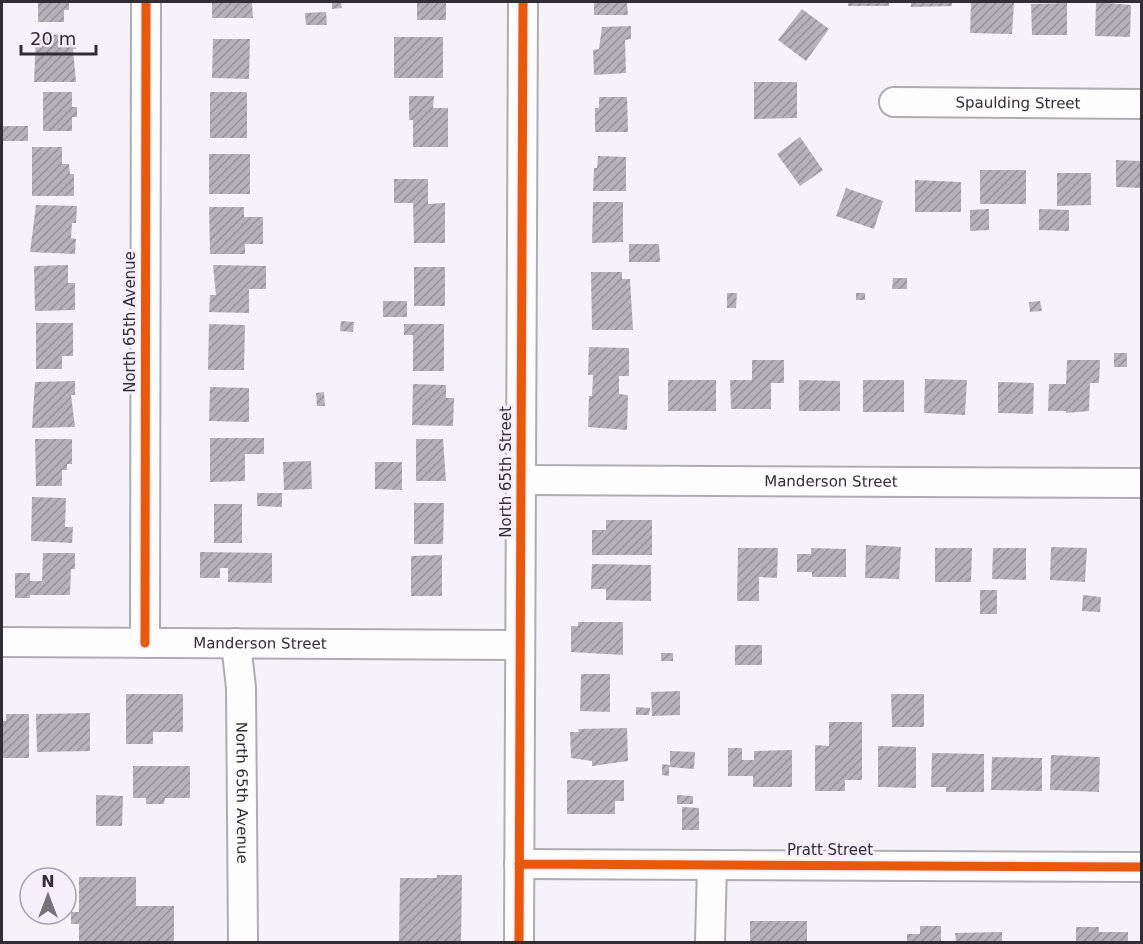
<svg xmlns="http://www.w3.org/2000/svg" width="1143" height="944" font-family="'DejaVu Sans',sans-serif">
	<defs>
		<pattern id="building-hatch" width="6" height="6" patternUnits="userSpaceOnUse" patternTransform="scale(1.5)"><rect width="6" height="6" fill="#b6b2ba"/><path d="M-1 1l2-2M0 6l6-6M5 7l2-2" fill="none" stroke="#959198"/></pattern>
	</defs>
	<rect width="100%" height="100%" fill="#f5f2f9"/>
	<path fill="url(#building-hatch)" d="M38,2H69V10H64V22H38Z
		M212,2H252L253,18H212Z
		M332,2H341L342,8L332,9Z
		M417,2H446V20H417Z
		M594,2H627L628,15H594Z
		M848,2H889V6H848Z
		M911,2H952V6L911,7Z
		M971,2H1014L1012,34L970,33Z
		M1096,2L1131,5L1130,37L1095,36Z
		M1067,3V35H1032L1031,4Z
		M802,9L829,29L806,61L778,40Z
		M326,12L327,25H306L305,13Z
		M631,26V39L625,40L626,73L594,75L593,50L599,49L602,27Z
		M76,34V49H73L76,82H34L36,35Z
		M394,37H443V78H394Z
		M213,39H250L249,79L212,78Z
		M754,82H797V118L754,119Z
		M43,92H72V107H77V117H72V131H43Z
		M210,92H247V138H210Z
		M409,96H434L433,108H448V147H413V120H409Z
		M599,97H627L628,132H595V108H599Z
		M3,126H28V141H3Z
		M800,137L823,170L800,186L777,154Z
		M32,147H62V164H69L70,174H74V196H32Z
		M209,154H250V194H209Z
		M598,156L626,157V191H593L594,168H597Z
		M1116,160L1140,161L1142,188L1116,187Z
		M980,170H1026V204H980Z
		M1057,173H1091V205L1057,206Z
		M394,179H428V204L445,203V243H414L413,203H394Z
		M915,180L961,182V212H915Z
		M846,188L883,201L874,229L836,216Z
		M593,202H623V242L592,243Z
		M36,205L77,206L76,223H72L71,238L76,239L75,254L30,252Z
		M209,207H244V217H263V244H245V254H210Z
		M989,209V230L970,231V210Z
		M1039,209L1069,210V231L1039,230Z
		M629,244H659L660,262H629Z
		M68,265V283H75V310L35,311L34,266Z
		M213,265L266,266V289H249V313L209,312L210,295H216Z
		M414,267H445V306H414Z
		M591,272H622V279H630L633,330H592Z
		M893,278H907V289H892Z
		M727,293H737L736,308H727Z
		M856,293H865V300H856Z
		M383,301H407V317H383Z
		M1040,301L1042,311L1030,312L1029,302Z
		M341,321L354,322L353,332L340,331Z
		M36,323H73V356H62V369H36Z
		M209,324L245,325L244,370H208Z
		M404,324H444V371H413V335H404Z
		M589,347L629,348V376H619V394L628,395L627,430L588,427L589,396H592L593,375H588Z
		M1114,353H1127V367H1114Z
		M752,360H784V383H771V409H731L730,380H752Z
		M1067,360H1100L1099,383H1090L1089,411L1066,413V411H1048L1049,384H1066Z
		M925,379L967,380L965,415L924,413Z
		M668,380H716V411H668Z
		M799,380L840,381V411H799Z
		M863,380H904V412H863Z
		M75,381V395H71L75,427L32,428L35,382Z
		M998,382L1034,383L1033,414L998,413Z
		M413,384L446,385V398H454L453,426L412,425Z
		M210,387L249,388V422L209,421Z
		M324,392L325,406H317L316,393Z
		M210,438H264V454H245V481L210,482Z
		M35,439H72V464H67V470H62V486H36Z
		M416,439H443L446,481H416Z
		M311,461L312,489L284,490L283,462Z
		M375,462H402V490L375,489Z
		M257,493H282V507L257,506Z
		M32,497L66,498L65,527H73L72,543L31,541Z
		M414,503H444L443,544H414Z
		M214,504H242V543H214Z
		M606,520H652V555H592V530H606Z
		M866,545L901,547L899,579L865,578Z
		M1051,547L1087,548L1085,582L1050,580Z
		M738,548H778L777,578L759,577V601H737Z
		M811,548L846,549V577H812V572H797V554H811Z
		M935,548H972L971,582H935Z
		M993,548H1026V580L992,579Z
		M200,552L272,553V583L228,582V568H220V578H200Z
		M43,553H75V569H71L70,595H30V598H15V573H30V581H42Z
		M442,555V596H411V556Z
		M592,564L651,565V601L606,600V589H591Z
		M980,590H997V614H980Z
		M1083,595L1101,597L1100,612L1082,611Z
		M578,622H623V655L571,652V626H578Z
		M735,645H762V665H735Z
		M661,653H673V661H661Z
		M581,674H610V712L580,711Z
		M680,691V715L652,716L651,692Z
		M126,694H183V732H153V744H126Z
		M891,694H924V727H892Z
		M636,707L650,708L649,715H636Z
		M90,713V751L37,752L36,714Z
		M6,714H29V758H2V721H6Z
		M829,722H862V780H845V791H815V745L829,746Z
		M627,728L628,761L592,766V761L571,758L570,732H579L578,729Z
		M878,746L916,747V788L878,787Z
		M728,748H742V760H754V751L792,750V787H753V776H728Z
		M670,751L695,752L694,769L669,767V776L662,775V764L670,765Z
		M932,753L984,754V792H946V787H931Z
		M1051,755L1100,757L1099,792L1050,790Z
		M992,757L1042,758V791L991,790Z
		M133,766H190V798H165L164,804H146V798H133Z
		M567,780H624V801H615V814H567Z
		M96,795L123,796L122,826H96Z
		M677,795L693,796V804H677Z
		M682,807L699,808V830H682Z
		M437,875H462L461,942H399L400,878H437Z
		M79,877H136V906H174V942H79V924H71V912H79Z
		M750,921H807V942H750Z
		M920,926H941V942H907V934H920Z
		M1076,927H1099V932H1128V942H1076Z
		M1002,932V942H956L955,933Z"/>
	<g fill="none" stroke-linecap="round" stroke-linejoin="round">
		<defs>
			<g id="minor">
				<path id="s1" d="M894,102L1142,104"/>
				<path id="s2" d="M521,480L1142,483"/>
				<path id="s3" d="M2,642L520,645"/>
				<path d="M145,643L146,2"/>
				<path id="s4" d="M236,643L241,688L243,942"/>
				<path d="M519,864L1142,867"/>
				<path d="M519,942L523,2"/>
				<path d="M710,942L712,865"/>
			</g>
		</defs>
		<use href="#minor" stroke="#aeacb2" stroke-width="32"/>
		<use href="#minor" stroke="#fefdfe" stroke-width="28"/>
		<defs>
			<path id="cycleway" d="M145,643L146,2
				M519,864L1142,867
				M519,942L523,2"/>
		</defs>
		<use href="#cycleway" stroke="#f5effc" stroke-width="13"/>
		<use href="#cycleway" stroke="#e8590c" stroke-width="9"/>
	</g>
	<g text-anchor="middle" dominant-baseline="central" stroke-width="6" stroke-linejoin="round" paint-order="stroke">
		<g font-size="15" fill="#312d35" stroke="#f5effc">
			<text stroke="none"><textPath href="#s1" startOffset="124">Spaulding Street</textPath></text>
			<text transform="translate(130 322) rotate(-90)">North 65th Avenue</text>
			<text transform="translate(506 472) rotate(-90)">North 65th Street</text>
			<text stroke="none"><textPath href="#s2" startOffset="310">Manderson Street</textPath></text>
			<text stroke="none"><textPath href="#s3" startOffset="258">Manderson Street</textPath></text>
			<text stroke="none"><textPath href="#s4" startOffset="150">North 65th Avenue</textPath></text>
			<text x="830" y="850">Pratt Street</text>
		</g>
	</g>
	<rect width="1143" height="944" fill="none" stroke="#312d35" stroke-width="6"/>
	<g transform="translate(48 896)"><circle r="28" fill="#f5effc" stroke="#a7a1ac" stroke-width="1.5"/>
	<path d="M0-4.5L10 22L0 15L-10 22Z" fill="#76727a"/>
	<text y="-9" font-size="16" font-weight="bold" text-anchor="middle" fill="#312d35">N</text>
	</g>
	<path d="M21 45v9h75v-9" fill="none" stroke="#312d35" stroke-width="3"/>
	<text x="30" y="45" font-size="18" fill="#312d35" stroke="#f5effc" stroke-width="4.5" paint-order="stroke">20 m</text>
</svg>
